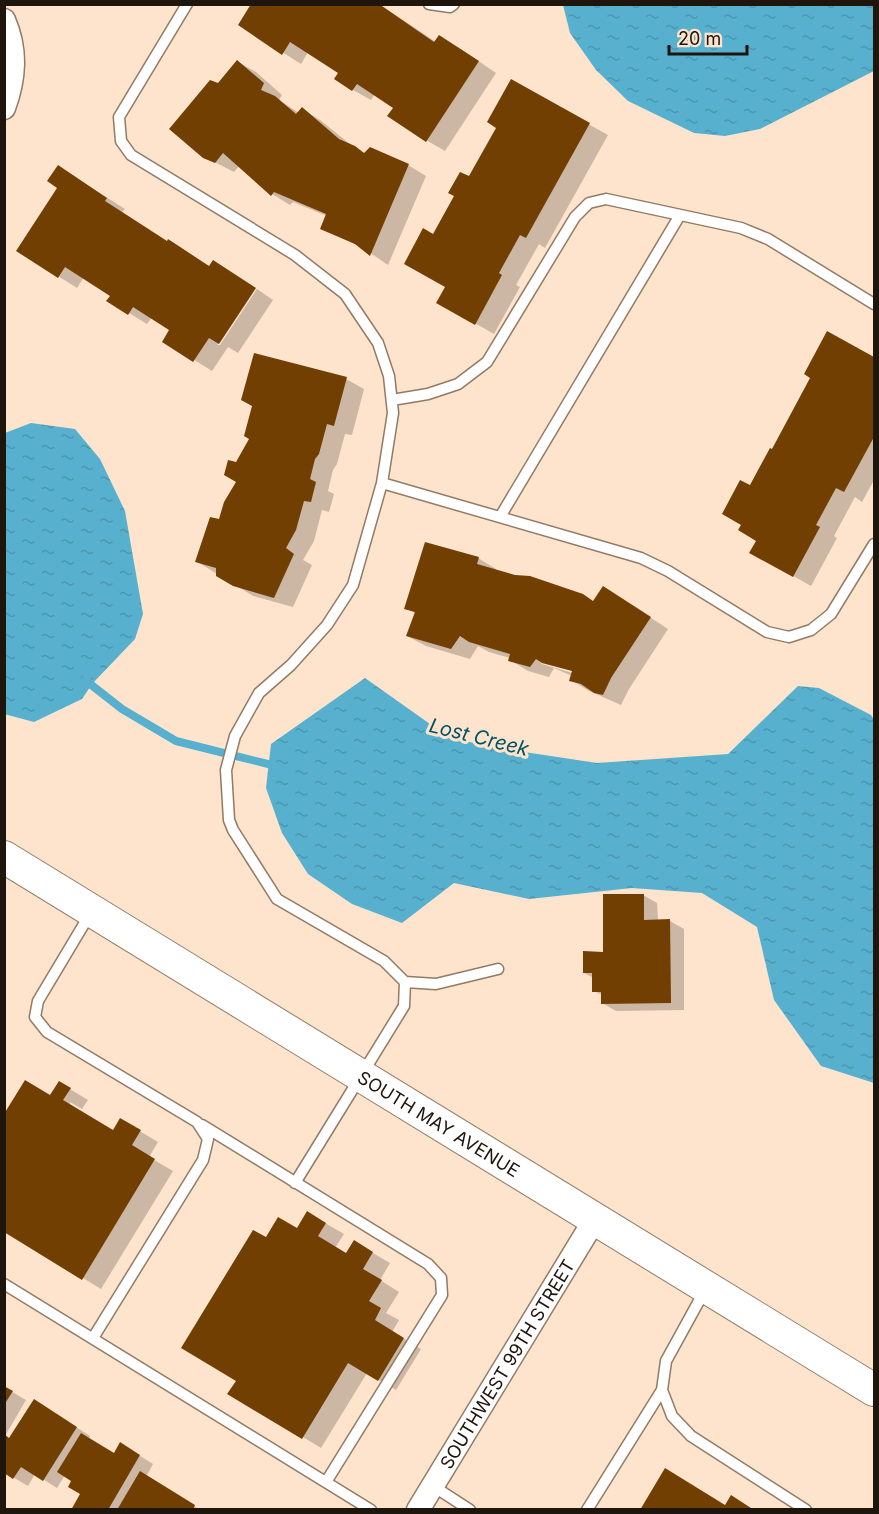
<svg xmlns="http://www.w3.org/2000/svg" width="879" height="1514" font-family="Inter,sans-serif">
	<defs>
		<pattern id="water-ripples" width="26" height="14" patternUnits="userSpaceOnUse" patternTransform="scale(1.5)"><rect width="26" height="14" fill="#57b0ce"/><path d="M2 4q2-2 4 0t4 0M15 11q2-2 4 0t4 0" fill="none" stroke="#4b96b0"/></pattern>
	</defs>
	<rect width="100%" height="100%" fill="#ffe4cd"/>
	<path fill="url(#water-ripples)" d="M563,5H874V71L760,129L725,136L694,133L628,101L596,70L570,33Z
		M31,423L75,429L100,459L125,511L143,614L135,639L92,684L82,699L34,722L4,714L5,433Z
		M365,678L447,736L485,746L597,763L728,754L798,686L819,688L871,715L874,720V1083L821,1066L774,1000L757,927L702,893L632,888L529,899L454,883L402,923L352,904L308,874L282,833L266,788L271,744Z"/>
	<path fill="#0003" fill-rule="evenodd" d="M379,4L436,42L458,47L496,73L445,151L426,140L395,107L375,94L371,100L353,90L336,79L340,73L308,52L301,64L240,25Z
		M238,62L256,72L282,95L279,100L299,113L302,109L320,120L351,145L366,154L408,165L426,176L388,265L363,248L322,228L327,216L293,202L290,205L272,194L240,165L234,172L203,156L218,85Z
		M511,81L608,135L545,248L539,244L516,285L520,287L494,334L438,302L447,287L434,236L498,127Z
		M76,178L125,209L122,212L168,242L210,267L255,288L217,345H220L257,289L273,300L238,353L228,347L212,371L164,341L171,330L152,317L147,324L108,300L112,295L84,277L77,288L18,251Z
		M828,333L874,358V480L862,502L855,497L834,536L837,538L811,586L770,563L758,540L751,487L812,378Z
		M346,379L364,389L352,435L345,434L337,464L333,470L328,491L334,494L329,512L322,510L314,541L303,560L312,565L293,607L253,596L196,561L220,521L238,481L236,464Z
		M478,558L496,569V571L594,602L622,599L668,629L629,689L621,705L589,691L571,680L572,676L554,668L549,677L528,671L510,660V658L489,652L478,646L470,659L426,646L407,636L416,614L406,608ZM538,660L580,672L579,675L542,664Z
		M643,895L657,903L658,921H670L684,929V1010L616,1011L602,1003V995L594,991V978L584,973L604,953Z
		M60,1083L88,1100L82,1109L70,1102V1105L114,1132L121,1120L158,1142L149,1157L173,1171L101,1289L4,1230L51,1097Z
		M308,1213L344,1234L335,1248L347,1255L354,1242L390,1263L380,1280L399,1292L386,1313L399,1320L392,1332L421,1349L396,1390L367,1373L321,1448L230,1393L238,1380L266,1239L298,1230Z
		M4,1387L26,1400L5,1436L10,1439L48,1409L90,1436L89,1439L115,1455L121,1444L153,1464L146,1477L200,1510H73L83,1494L73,1480L65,1475L57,1488L35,1474L28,1486L4,1472Z"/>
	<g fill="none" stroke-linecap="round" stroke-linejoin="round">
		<path stroke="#57b0ce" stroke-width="8" d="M85,680L122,709L176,741L276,766"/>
	</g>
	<path fill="#713f02" d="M251,4H379L434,42L439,35L479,61L426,142L387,116L393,108L357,84L352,91L334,79L338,73L290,42L282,55L238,25Z
		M237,60L264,83L261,90L275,96L296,114L302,107L339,139L355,146L364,153L370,147L409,164L370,256L355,244L320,229L326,214L274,192L271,196L223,153L215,163L203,158L169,129L210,80L218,83Z
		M511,79L590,123L526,238L520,235L499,273L502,275L475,325L436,303L445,287L404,264L423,228L433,234L454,196L448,193L460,172L469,176L496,128L487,122Z
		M58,165L107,198L105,201L167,241L168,239L209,266L213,260L256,288L219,344L209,338L193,362L162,342L169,330L133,307L128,315L106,301L110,296L65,267L58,278L16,251L57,188L47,181Z
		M827,331L874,357V437L844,492L836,488L816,525L820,527L793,577L749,553L756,541L738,530L741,525L722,514L740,480L750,485L770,448L772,449L810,378L804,374Z
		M254,353L347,377L334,426L327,424L319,454L315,459L310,479L316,482L311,502L304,501L296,530L286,548L294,554L274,598L233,586L216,576V568L195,562L210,517L219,519L224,502L236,482L224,475L228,460L236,462L249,439L244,436L252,406L241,400Z
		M425,542L479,557L477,564L515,575L530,576L583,594L593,601L603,586L651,617L611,678L603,695L594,693L581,684L569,681L572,671L542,663L536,659L530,667L508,661L510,654L469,642L460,636L451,649L406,636L415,612L404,609Z
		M603,894H644V920L670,919L671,1003L601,1004V992H592V973H583V951L603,952Z
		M25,1080L50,1095L59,1081L71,1088L63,1100L113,1130L120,1118L141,1130L132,1145L155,1159L82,1280L4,1232V1114Z
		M307,1211L326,1223L318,1236L346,1253L354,1240L373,1252L363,1269L382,1280L369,1301L381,1308L375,1320L404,1338L378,1381L348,1363L302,1439L227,1394L236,1381L181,1348L253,1230L266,1237L278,1217L297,1228Z
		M4,1386L13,1391L4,1405Z
		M34,1399L77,1427L43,1481L21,1467L13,1479L4,1473V1434L9,1438Z
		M81,1433L114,1453L120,1442L140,1455L108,1510H71L80,1494L68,1487L71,1481L57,1472Z
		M665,1468L725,1505L731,1495L754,1510H640Z
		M140,1471L195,1505L193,1510H117Z"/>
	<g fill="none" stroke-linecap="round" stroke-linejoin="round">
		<defs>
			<path id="service" d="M187,4L119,117L121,141L131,155L295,255L345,294L378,343L389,376L393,413L382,483L353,585L327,625L291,665L259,693L235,736L226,770L229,820L233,830L277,899L384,961L405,982L404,1006L295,1183
				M429,4L450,7L454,4
				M392,400L428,394L458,384L487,362L575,217L589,203L606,199L741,228L768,239L874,304
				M382,483L641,558L668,571L767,632L789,637L811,630L831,614L874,544
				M500,517L680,215
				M90,914L38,1001L35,1017L47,1032L197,1122L208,1139L203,1160L93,1338
				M405,982L436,984L498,969
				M202,1125L428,1264L441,1278L442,1295L326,1482
				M4,1284L371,1510
				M705,1290L666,1361L662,1390L672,1416L691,1436L806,1510
				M433,1486L470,1510
				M587,1510L662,1390"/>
			<g id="minor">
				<path d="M4,20C17,50 15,78 4,108"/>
				<path id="s1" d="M418,1510L595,1219"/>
			</g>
			<g id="secondary">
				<path id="s2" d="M4,857L874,1390"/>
			</g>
		</defs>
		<use href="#service" stroke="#927a65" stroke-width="13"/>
		<use href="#minor" stroke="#927a65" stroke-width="25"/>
		<use href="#secondary" stroke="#927a65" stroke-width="34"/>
		<use href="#service" stroke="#fff" stroke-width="10"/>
		<use href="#minor" stroke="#fff" stroke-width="22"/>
		<use href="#secondary" stroke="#fff" stroke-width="32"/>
	</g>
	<g text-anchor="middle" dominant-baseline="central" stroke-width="6" stroke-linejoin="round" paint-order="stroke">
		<g font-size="18" fill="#1e150d" stroke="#ffe4cd">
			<text stroke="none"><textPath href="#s2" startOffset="510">SOUTH MAY AVENUE</textPath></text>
			<text stroke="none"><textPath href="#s1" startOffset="171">SOUTHWEST 99TH STREET</textPath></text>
		</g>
		<g font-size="20" font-style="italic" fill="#005266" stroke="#ffe4cd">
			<text transform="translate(479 737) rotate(14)">Lost Creek</text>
		</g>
	</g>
	<rect width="879" height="1514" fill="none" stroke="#1e150d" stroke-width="12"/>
	<path d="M669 45v9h78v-9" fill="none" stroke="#1e150d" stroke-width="3"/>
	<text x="678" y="45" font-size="18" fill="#1e150d" stroke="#ffe4cd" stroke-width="4.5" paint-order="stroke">20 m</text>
</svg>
